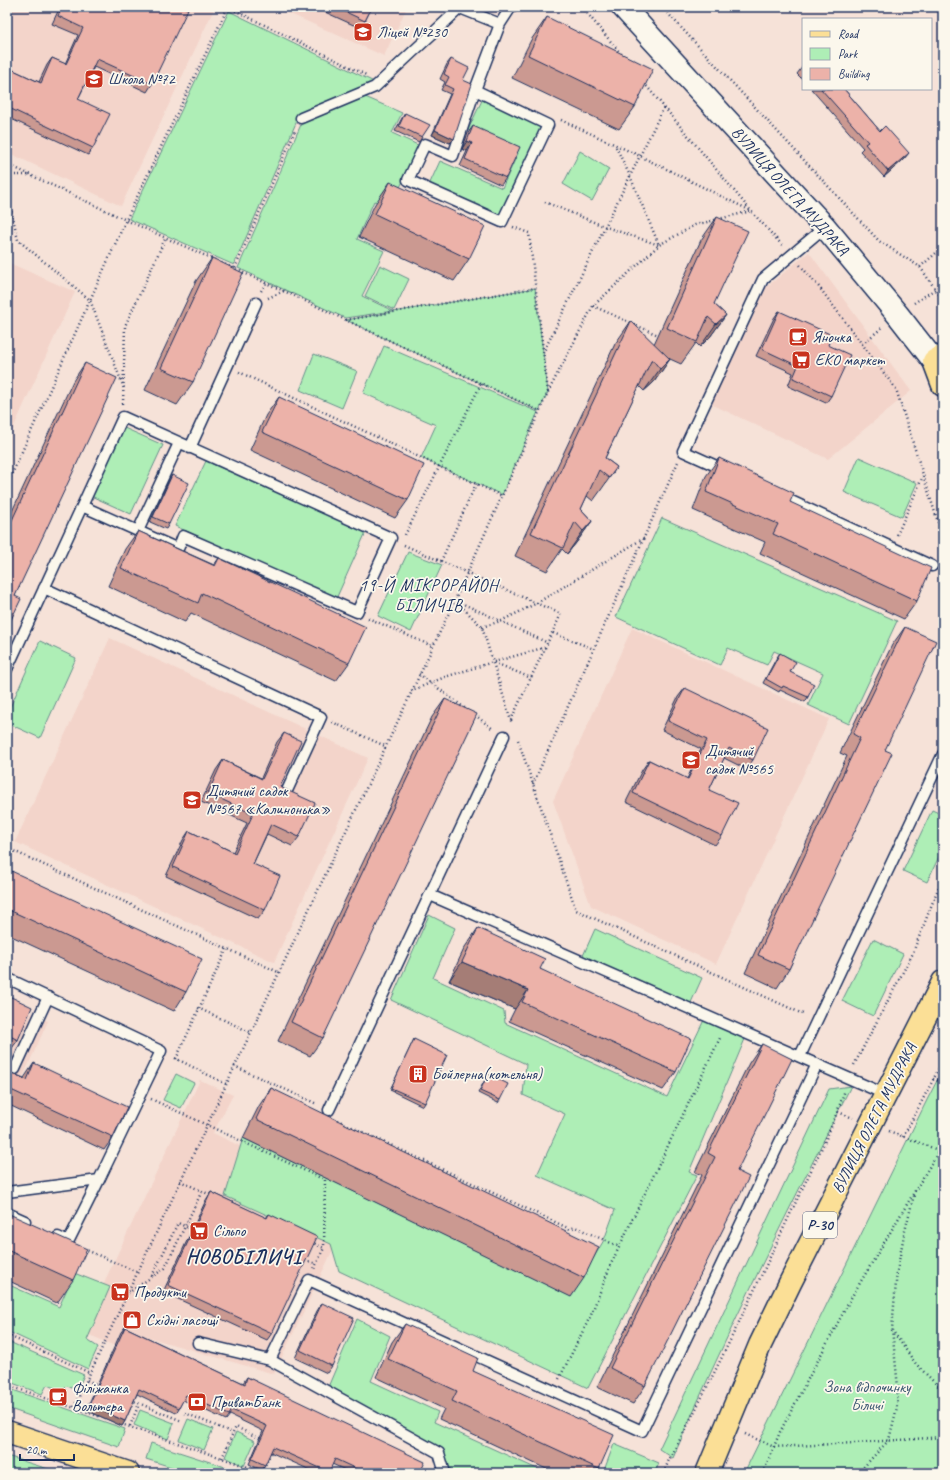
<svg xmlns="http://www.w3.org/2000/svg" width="950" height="1480" font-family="Caveat,sans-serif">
	<rect width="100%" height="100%" fill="#f6e2d8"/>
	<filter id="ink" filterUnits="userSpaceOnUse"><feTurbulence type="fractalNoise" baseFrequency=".025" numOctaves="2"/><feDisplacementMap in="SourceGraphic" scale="8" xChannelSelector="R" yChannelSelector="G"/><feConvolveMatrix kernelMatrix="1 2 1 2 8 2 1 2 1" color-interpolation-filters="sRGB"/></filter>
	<g filter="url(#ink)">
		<path fill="#f3d4ca" d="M7,7H215L121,206L7,152Z
			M275,7H407L384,56Z
			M809,252L911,391L828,459L711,404L764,289Z
			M7,262L75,292L7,442Z
			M632,628L829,719L716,964L591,906L553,801Z
			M110,638L368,758L274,962L15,842Z
			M7,1002L48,1021L7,1112Z
			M200,1080L233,1095L213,1133L246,1149L336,1243L274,1374L137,1334L128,1352L81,1331Z"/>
		<path fill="#aeeeb6" stroke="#648e8a" d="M229,11L376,83L299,116L234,265L129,219Z
			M363,96L402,113L392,133L420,146L390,208L374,201L357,239L384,251L362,296L393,311L345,318L238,268L303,120Z
			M484,96L546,126L502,219L429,185L440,161L502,188L518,153L468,130Z
			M580,151L609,169L592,201L563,184Z
			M380,265L409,279L394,310L365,296Z
			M535,288L548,392L539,411L346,320Z
			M384,346L538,412L502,495L421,458L436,425L363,393Z
			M314,354L357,371L342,408L300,390Z
			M122,427L163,445L131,514L91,496Z
			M859,457L917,483L902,517L844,492Z
			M206,461L366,532L336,599L175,526Z
			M662,518L897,621L849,724L808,705L823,673L774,651L767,665L728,648L720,665L616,617Z
			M408,552L442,565L411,632L378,616Z
			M40,641L76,658L40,738L7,723V714Z
			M932,810L943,815V848L927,882L903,871Z
			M429,915L455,928L433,978L504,1011L505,1023L667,1097L704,1020L745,1039L689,1172L697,1175L588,1388L339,1271L331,1244L225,1196L243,1138L571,1296L604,1240L615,1210L537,1175L565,1114L523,1095L526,1064L391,1000Z
			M595,929L702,978L689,1007L582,958Z
			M873,939L903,954L873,1016L842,1001Z
			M943,1069V1473H744L927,1100Z
			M176,1074L194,1083L181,1108L163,1100Z
			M851,1086C789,1209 727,1331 673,1458L659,1449L829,1089Z
			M74,1273L110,1287L87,1340L98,1347L88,1369L7,1331V1284L59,1307Z
			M357,1319L390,1336L371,1381L438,1412L434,1422L546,1473H449L443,1451L328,1387Z
			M7,1341L84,1375L77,1390L67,1386L62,1391L47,1385L42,1394L7,1381Z
			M7,1388L125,1429L119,1447L7,1408Z
			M140,1410L174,1423L168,1439L134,1425Z
			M188,1419L213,1429L204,1450L179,1440Z
			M236,1432L255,1441L244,1466L225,1457Z
			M151,1443L244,1473H190L146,1459Z
			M614,1444L659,1463L655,1473H603Z
			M7,1456L61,1473H10L7,1472Z"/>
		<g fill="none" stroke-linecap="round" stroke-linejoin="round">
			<defs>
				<path id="lane" d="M475,90L548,125L502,222L408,180L425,144L453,156L475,90L500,24L511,7
					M301,118L375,87L460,8L500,24
					M190,448L256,303
					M725,470L683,451L763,279L825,227
					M778,495L932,566
					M138,531L179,443
					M44,588L321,717L285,795
					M7,669L123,417L391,538L357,612L183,536L178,549L82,506
					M430,895L887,1095
					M7,978L161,1051L99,1180L7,1192
					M800,1056L943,754
					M7,1065L15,1069L48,997
					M329,1110L504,736
					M7,1213L25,1221
					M58,1237L68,1242L99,1180
					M198,1343L270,1360L439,1453L445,1473
					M270,1360L309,1280L642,1431L817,1064"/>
				<path id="secondary" d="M623,7L825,227L898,315L934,361"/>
				<path id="primary" d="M943,356L934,361L943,385
					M7,1432L128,1473
					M707,1473L760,1345L790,1283L943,982"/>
			</defs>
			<use href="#lane" stroke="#1b2f5e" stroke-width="13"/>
			<use href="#secondary" stroke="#1b2f5e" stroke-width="25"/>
			<use href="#primary" stroke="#1b2f5e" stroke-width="25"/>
			<path stroke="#1b2f5e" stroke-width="2.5" stroke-dasharray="1 3" stroke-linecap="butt" d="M228,7L366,75
				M582,7L621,54
				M662,7L879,241L920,267L943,300
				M644,83L751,211L782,245
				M561,120L640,156L749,210
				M7,164L126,220L284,291L540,411
				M7,175H28
				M7,192L18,240L90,300L124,388
				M545,202L606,227L659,245L630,176L615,145
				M513,227L529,233L548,392
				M800,265L819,287L896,389L943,538
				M920,267L943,247
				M235,268L295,131
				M261,291L266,283
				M268,298L284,291
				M914,303L943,284
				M593,306L658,335
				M346,320L535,288
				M862,344L883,327
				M543,353L664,107
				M239,372L502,496
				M123,404L125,326L166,237
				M7,485L126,220L228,7
				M405,535L481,384
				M897,535L923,476
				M404,545L561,614L511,720
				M441,561L476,484
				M455,600L482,627L512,724
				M457,601L548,643
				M368,618L432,646
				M482,627L501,621L537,603L644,538
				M553,633L594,649
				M494,662L546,647
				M419,674L466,709
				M411,691L445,677L493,662L531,678
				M475,715L493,729
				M332,722L385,746
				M518,740L576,910L805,1015
				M533,784L678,462
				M7,848L278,972
				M198,1008L250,1032
				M175,1058L226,1084
				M176,1059L227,948
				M854,1065L912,955L943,876
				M234,1066L317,1104
				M933,1079L943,1083
				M151,1099L325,1180L324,1248
				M838,1112L853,1118
				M337,1120L570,1229L575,1227L620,1247
				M889,1131L943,1152
				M903,1137L943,1061
				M180,1181L213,1196
				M311,1242L324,1248L314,1269
				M84,1249L137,1272
				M305,1260L316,1264
				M152,1276L178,1223L192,1230
				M128,1293L165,1268L202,1191
				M892,1330L916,1364L943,1391
				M7,1335L90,1373
				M559,1379L591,1315L611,1264L720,1038
				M87,1380L99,1386
				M7,1385L101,1417
				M131,1400L182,1421
				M74,1407L455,600L502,496L548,392L593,306L659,245L695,225L751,211
				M185,1413L233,1433L236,1427L263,1440
				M121,1424L266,1473
				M130,1426L139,1404
				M745,1434L774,1447L854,1443L943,1437
				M222,1458L233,1433
				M262,1472L272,1450
				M664,1473L668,1462C710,1384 748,1304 786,1223C806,1179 830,1136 845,1090
				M763,1473L780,1432L851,1298L943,1144
				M858,1473L889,1440L897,1407L898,1387L892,1329L897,1271L904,1235L914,1195"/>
			<use href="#lane" stroke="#fbf7ec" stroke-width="10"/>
			<use href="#secondary" stroke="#fbf7ec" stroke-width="22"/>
			<use href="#primary" stroke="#fbdf96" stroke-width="22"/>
		</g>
		<path fill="#cb9991" stroke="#1b2f5e" d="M55,7H183L152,84L147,92L94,67L78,99L93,148L88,155L7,117V67L39,82L47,65L52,58L65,64L78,35L52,24L59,9Z
			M314,7H372L365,21L360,28Z
			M547,17L635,107L619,129L512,78L531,40Z
			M451,59L463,80L454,139L450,143L432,135L450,94L441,90L445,82L440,79L447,64Z
			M803,66V80L797,74Z
			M811,89H844L904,159L884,177L860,151L863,148Z
			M405,113L422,137L419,142L395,131L402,118Z
			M473,126L506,178L501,185L460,166L467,151L462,149L468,133Z
			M390,182L469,259L454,281L359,237L375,204Z
			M717,217L714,304L726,315L710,337L700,347L696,343L681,364L670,359L654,382L644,391L639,386L605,458L617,467L601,490L593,501L587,496L581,509L592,521L576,543L567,554L562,549L547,571L515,556L615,344L631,321L654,344L701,240Z
			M212,258L193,382L177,405L145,390L196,281Z
			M779,311L828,345L831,396L826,403L788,386L793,373L756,356L774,318Z
			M85,363L15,596L7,628V522L73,381Z
			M279,397L408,500L395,518L250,450L266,415Z
			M719,458L790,502L917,601L904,619L760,553L765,542L693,510L706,476Z
			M172,475L169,524L166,529L150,522L169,480Z
			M138,531L214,565L219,558L349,663L336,681L191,613L185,622L108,586L125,549Z
			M905,627L885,750L789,969L777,988L745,973L847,756L840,753L892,645Z
			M780,653L790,672L808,697L805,702L780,690L779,692L763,683L777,657Z
			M685,688L753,760L746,769L724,758L709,790L722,836L715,845L626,802L642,770L649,760L687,779L701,749L662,730L678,697Z
			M445,699L323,1038L310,1056L278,1041L432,717Z
			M284,733L280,787L299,837L292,846L267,834L253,864L265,910L258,919L166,876L183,840L189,831L233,852L247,823L201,802L216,770L223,760L261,778L277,742Z
			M7,869L186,992L174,1011L7,934Z
			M478,928L540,969L676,1072L663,1090L509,1021L515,1009L449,981L465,947Z
			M7,995L18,1040L9,1052H7Z
			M414,1039L425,1103L423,1106L390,1090Z
			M762,1044L737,1171L645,1386L633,1404L597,1387L702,1175L695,1172L749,1063Z
			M34,1063L113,1137L104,1150L7,1104V1071L24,1078Z
			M488,1074L500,1100L498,1103L478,1093Z
			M271,1088L584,1278L571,1297L243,1138L259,1106Z
			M211,1192L266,1218L269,1214L272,1333L267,1340L163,1292L206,1200Z
			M7,1213L73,1280L57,1303L7,1280Z
			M322,1303L332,1366L327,1373L295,1358L317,1311Z
			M405,1324L473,1371L599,1469L596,1473H555L439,1419L444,1409L376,1377L392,1342Z
			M125,1327L243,1383L247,1377L420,1473H352L332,1464L328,1473H317L270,1452L265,1465L261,1470L249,1464L263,1431L230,1415L226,1420L183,1400L179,1408L176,1413L137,1394L125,1421L122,1426L86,1410L121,1332Z"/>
		<path fill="#a57d76" stroke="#1b2f5e" d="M435,130L454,139L450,143L432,135Z
			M467,141L472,143L467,151L462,149Z
			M909,153L904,159L884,177L888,171Z
			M726,315L710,337L700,347L716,324Z
			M670,359L654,382L644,391L660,369Z
			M592,521L576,543L567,554L583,531Z
			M462,962L528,990L515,1009L449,981Z
			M89,1405L125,1421L122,1426L86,1410Z"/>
		<path fill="#ecb2a9" stroke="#1b2f5e" d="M62,7H183L188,9L152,84L97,59L78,99L110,114L93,148L7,107V67L41,83L52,58L66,64L83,28L58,16Z
			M335,7H372L365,21Z
			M547,17L653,69L635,107L528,55Z
			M451,59L469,68L463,80L472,84L454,139L435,130L453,89L445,85L449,77L444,74Z
			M821,89H844L880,131L885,126L909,153L888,171L865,144L868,142Z
			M405,113L430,125L422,137L399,126Z
			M473,126L520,147L506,178L465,159L472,143L467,141Z
			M390,182L485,226L469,259L375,214Z
			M717,217L748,231L714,304L726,315L716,324L708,317L697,342L667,328Z
			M212,258L243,273L193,382L161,368Z
			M779,311L832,335L828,345L850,355L831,396L793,378L798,366L762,349Z
			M631,321L670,359L660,369L652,359L605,458L617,467L609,478L599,470L581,509L592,521L583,531L575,522L563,548L531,533Z
			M85,363L117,378L15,596L21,599L7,628V531Z
			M279,397L424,465L408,500L262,432Z
			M719,458L794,493L790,502L931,568L917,601L773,534L778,524L706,492Z
			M172,475L189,483L169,524L153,517Z
			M138,531L215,566L219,558L366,627L349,663L202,593L198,603L121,568Z
			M905,627L936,641L885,750L892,753L789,969L758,955L860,738L853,734Z
			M780,653L796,662L790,672L814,684L808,697L783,686L782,688L766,679Z
			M685,688L768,728L753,760L729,748L709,790L738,803L722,836L633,793L649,760L688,779L707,740L668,721Z
			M445,699L477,714L323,1038L291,1022Z
			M284,733L301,741L280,787L315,803L299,837L271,824L253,864L280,876L265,910L173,867L189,831L235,853L253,814L208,793L223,760L262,779Z
			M7,869L202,959L186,992L7,909Z
			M478,928L545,959L540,969L691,1039L676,1072L522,1002L528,990L462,962Z
			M7,995L32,1007L18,1040L8,1035L7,1036Z
			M414,1039L447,1055L425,1103L391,1088Z
			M762,1044L792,1059L737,1171L749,1177L645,1386L610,1368L715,1157L708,1153Z
			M34,1063L127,1107L113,1137L11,1090L7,1098V1071L27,1080Z
			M488,1074L508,1084L500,1100L480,1091Z
			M271,1088L599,1247L584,1278L256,1119Z
			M211,1192L267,1218L269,1214L317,1237L272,1333L168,1285Z
			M7,1213L87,1249L73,1280L7,1250Z
			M322,1303L354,1318L332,1366L300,1350Z
			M405,1324L478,1358L473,1371L614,1435L599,1469L452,1401L457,1391L388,1359Z
			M125,1327L245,1384L247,1377L425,1462L420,1473H365L335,1459L329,1472L273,1447L265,1465L252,1459L267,1426L232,1410L229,1415L186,1395L179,1408L139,1389L125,1421L89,1405Z"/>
	</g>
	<defs>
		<symbol id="school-square" viewBox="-11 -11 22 22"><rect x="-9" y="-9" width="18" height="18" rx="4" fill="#c8321e" stroke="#fbf7ec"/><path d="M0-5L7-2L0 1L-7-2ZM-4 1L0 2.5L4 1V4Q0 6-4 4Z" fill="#fff"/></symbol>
		<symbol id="cafe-square" viewBox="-11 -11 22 22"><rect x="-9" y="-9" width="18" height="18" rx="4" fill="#c8321e" stroke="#fbf7ec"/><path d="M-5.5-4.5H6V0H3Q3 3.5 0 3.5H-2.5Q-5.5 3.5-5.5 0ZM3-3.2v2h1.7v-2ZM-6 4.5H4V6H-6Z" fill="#fff"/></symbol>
		<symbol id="supermarket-square" viewBox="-11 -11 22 22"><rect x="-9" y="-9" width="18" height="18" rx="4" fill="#c8321e" stroke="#fbf7ec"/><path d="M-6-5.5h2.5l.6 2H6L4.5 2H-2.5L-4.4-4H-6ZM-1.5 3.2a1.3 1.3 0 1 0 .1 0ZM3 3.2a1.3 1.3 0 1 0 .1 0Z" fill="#fff"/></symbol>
		<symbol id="building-square" viewBox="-11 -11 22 22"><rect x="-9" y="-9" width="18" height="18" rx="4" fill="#c8321e" stroke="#fbf7ec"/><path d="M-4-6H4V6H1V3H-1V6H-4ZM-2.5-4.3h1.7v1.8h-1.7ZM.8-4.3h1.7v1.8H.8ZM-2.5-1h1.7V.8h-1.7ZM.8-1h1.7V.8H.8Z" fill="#fff"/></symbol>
		<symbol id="shop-square" viewBox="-11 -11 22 22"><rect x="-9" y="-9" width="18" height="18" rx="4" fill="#c8321e" stroke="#fbf7ec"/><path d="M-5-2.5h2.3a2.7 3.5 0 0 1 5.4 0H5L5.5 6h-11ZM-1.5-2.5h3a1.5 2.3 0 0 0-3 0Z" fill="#fff"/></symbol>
		<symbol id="bank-square" viewBox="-11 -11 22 22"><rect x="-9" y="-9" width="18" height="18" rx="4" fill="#c8321e" stroke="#fbf7ec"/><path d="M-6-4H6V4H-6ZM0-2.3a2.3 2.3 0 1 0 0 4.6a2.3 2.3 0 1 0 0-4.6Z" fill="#fff"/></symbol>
	</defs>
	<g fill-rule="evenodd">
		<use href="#school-square" x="352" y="21" width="22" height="22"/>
		<use href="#school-square" x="83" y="68" width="22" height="22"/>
		<use href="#cafe-square" x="787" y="326" width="22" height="22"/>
		<use href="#supermarket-square" x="790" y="349" width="22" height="22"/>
		<use href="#school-square" x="680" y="749" width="22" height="22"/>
		<use href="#school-square" x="181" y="789" width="22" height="22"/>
		<use href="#building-square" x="407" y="1063" width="22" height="22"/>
		<use href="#supermarket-square" x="188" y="1220" width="22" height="22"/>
		<use href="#supermarket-square" x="109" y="1281" width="22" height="22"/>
		<use href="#shop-square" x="121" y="1309" width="22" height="22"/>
		<use href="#cafe-square" x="47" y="1386" width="22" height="22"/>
		<use href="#bank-square" x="186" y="1391" width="22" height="22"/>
	</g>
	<g text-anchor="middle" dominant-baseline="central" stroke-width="3.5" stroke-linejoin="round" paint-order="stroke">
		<rect fill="#fbf7ec" stroke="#5e6b89" stroke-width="1" x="803" y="1212" width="34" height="26" rx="3"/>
		<g font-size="15" font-weight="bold" fill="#1b2f5e">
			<text x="820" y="1225">Р-30</text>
		</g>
		<g font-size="16" fill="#1b2f5e" stroke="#fbf7ec" text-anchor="start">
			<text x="377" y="32">Ліцей №230</text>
			<text x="108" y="79">Школа №72</text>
			<text x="812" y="337">Яночка</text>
			<text x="815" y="360">ЕКО маркет</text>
			<text x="705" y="751">Дитячий<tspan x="705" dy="18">садок №565</tspan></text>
			<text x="206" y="791">Дитячий садок<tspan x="206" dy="18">№567 «Калинонька»</tspan></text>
			<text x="432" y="1074">Бойлерна(котельня)</text>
			<text x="213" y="1231">Сільпо</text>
			<text x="134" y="1292">Продукти</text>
			<text x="146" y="1320">Східні ласощі</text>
			<text x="72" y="1388">Філіжанка<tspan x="72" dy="18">Вольтера</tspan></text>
			<text x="211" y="1402">ПриватБанк</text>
		</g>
		<g font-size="16" fill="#1b2f5e" stroke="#fbf7ec">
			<text transform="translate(790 191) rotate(48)">ВУЛИЦЯ ОЛЕГА МУДРАКА</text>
			<text transform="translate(874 1118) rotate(-63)">ВУЛИЦЯ ОЛЕГА МУДРАКА</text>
		</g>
		<g font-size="16" fill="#385570" stroke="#fbf7ec">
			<text x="867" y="1387">Зона відпочинку<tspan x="867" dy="18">Біличі</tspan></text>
		</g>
		<g font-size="17" letter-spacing="1" fill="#1b2f5e" stroke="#fbf7ec">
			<text x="429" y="585">19-Й МІКРОРАЙОН<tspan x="429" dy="20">БІЛИЧІВ</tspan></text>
		</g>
		<g font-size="20" font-weight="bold" letter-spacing="1" fill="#1b2f5e" stroke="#fbf7ec">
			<text x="244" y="1256">НОВОБІЛИЧІ</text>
		</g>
	</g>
	<rect width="950" height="1480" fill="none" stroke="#fbf7ec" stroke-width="24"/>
	<rect x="12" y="12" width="926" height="1456" fill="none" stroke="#1b2f5e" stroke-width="1.5" filter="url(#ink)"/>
	<rect x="802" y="18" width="130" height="72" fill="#fbf7ec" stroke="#a1a7b3"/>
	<rect x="810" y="31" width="20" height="6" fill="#fbdf96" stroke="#a1a7b3"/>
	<text x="838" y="38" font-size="12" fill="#1b2f5e">Road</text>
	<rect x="810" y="48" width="20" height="12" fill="#aeeeb6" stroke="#a1a7b3"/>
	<text x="838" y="58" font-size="12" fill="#1b2f5e">Park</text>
	<rect x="810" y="68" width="20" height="12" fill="#ecb2a9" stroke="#a1a7b3"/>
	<text x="838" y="78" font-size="12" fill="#1b2f5e">Building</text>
	<path d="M20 1454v6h54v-6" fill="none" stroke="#1b2f5e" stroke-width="2"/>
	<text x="26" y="1454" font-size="12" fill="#1b2f5e" stroke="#fbf7ec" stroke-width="3" paint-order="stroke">20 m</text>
</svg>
